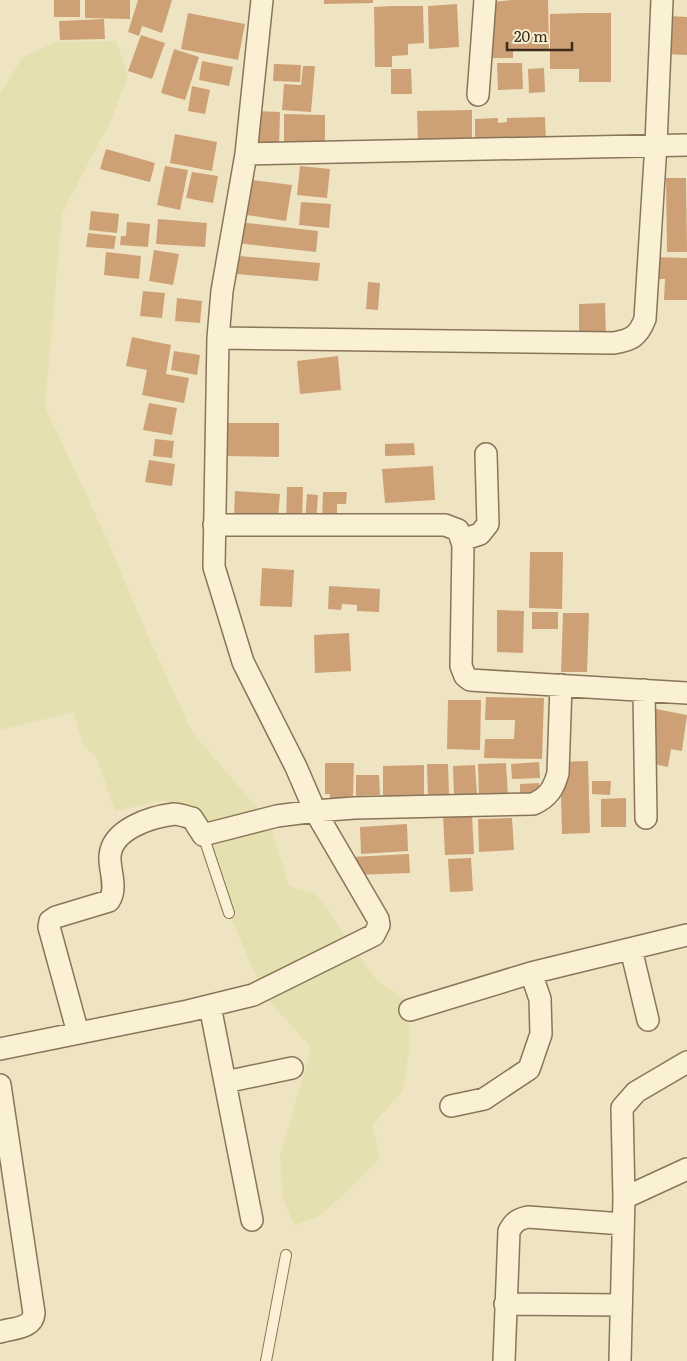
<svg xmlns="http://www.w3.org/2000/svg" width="687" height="1361" font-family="Literata,serif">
	<rect width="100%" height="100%" fill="#efe4c2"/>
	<path fill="#e5e0af" d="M116,41L128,76L111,120L62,213L45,407L106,537L148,636L192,732L270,823L289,886L316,894L377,981L408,1002L410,1042L403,1091L372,1125L380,1159L320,1216L294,1225L283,1198L280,1156L311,1048L264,995L227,908L205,844L190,824L164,800L115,811L98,760L83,744L73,712L0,730V93L23,57L55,42Z"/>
	<path fill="#cea076" d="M54,0H80V17H54Z
		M85,0H130V19L85,18Z
		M138,0H172L162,33L142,26L139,36L128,32Z
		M324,0H373V3L324,4Z
		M512,0H548L549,50H513V58H493V2Z
		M457,4L459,47L429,49L428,6Z
		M391,6H423L424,43L408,44V55L392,56V67H375L374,7Z
		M188,13L245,24L238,60L181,49Z
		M583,13H611V82H579V69H550V14Z
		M670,16L687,17V55L664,54Z
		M104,19L105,39L60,40L59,21Z
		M141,35L165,43L152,79L128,71Z
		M174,49L199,57L185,100L161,93Z
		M202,61L233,67L229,86L199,80Z
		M497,63H522L523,89L498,90Z
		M274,64L301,65L300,82L273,81Z
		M303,66H315L311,112L282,110L284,84L301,85Z
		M544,68L545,92L529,93L528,69Z
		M391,69H411L412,94H391Z
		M192,86L210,90L205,114L188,111Z
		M472,110V142L418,143L417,111Z
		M256,111L280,112L279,148L255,147Z
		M284,114L325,115V147H284Z
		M545,117L546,142L475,144V119L498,118V123L507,122V118Z
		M175,134L217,142L212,171L170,163Z
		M106,149L155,163L150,182L100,169Z
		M165,166L188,170L180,210L157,205Z
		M300,166L330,169L327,198L297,195Z
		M192,172L218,176L213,203L186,198Z
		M666,178H686L687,252H667Z
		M253,180L292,185L286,221L247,215Z
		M301,202L331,204L329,228L299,225Z
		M91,211L119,214L117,233L89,230Z
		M158,219L207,223L205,247L156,244Z
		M127,222L150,224L148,247L120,245L121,236H126Z
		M239,222L318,231L316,252L237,243Z
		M88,233L116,236L114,249L86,247Z
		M154,250L179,254L173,285L149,281Z
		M106,252L141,256L139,279L104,275Z
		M239,256L320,263L318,281L237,274Z
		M654,257L687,258V300H664L665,279H654Z
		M368,282L380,283L378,310L366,309Z
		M143,291L165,293L162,318L140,316Z
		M177,298L202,301L200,323L175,321Z
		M605,303L606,337H579V304Z
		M132,337L171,345L166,374L189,378L184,403L142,395L147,370L126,366Z
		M174,351L200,355L197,375L171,370Z
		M338,356L341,390L300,394L297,361Z
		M149,403L177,408L172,435L143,430Z
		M223,423H279V457L222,456Z
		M155,439L174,441L172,458L153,456Z
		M414,443L415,455L385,456V444Z
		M149,460L175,464L172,486L145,482Z
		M433,466L435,500L385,503L382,469Z
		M287,487H303L302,523H286Z
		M235,491L280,494L278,518L234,516Z
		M323,492H347L346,504H337V522H322Z
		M307,494L318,495L316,523L305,522Z
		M530,552H563L562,609L529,608Z
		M262,568L294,570L292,607L260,606Z
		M329,586L380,589L379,612L357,611V605L342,604L341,610L328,609Z
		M497,610L524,611L523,653L497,652Z
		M532,612H558V629H532Z
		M563,613H589L587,672H561Z
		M349,633L351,671L315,673L314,635Z
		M486,697L544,698L542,759L484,758L485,739H514L515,720H485Z
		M448,700H481L480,750L447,749Z
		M651,708L687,715L682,751L671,749L668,767L649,763Z
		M588,761L590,833L562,834L560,762Z
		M539,762L540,778L512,779L511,764Z
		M325,763H354L353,796H349V801L330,800V794H325Z
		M506,763L508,796L479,797L478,764Z
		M427,764H448L449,795H428Z
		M424,765V797L383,798V766Z
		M475,765L477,795L454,796L453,766Z
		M356,775H379L380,795L356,796Z
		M592,781H611L610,795L592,794Z
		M539,783L540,797L520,798V784Z
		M626,798V827H601V799Z
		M472,814L474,854L445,855L443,816Z
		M512,818L514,850L479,852L478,819Z
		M407,824L408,851L361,854L360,827Z
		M409,854L410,873L353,875L352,857Z
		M471,858L473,891L450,892L448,859Z"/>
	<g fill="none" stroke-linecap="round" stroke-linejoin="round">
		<defs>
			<path id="service" d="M203,835L229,913
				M266,1361L286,1255"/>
			<path id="minor" d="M478,95L485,0
				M246,154L687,145
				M218,338L614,343C631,340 638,337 645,319L656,144L662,0
				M214,525H445L458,530L463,545L461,666L465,676L470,680L687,693
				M462,540L480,534L488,524L486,454
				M644,690L646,818
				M631,949L648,1020
				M210,1006L252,1220
				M410,1010L531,973L687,935
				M78,1033L49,927L50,921L56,917L109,901C118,888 109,870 110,856C112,829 151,817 174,814C179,814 187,817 192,818L203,835L277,816L315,811L296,767L243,662L214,567L218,338L222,291L246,154L262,0
				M0,1049L188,1011L253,995L374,935L379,925L378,919L315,811L354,808L533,804C548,798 554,788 558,773L561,685
				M225,1082L292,1068
				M0,1085L34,1313C33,1329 12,1328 0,1332
				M451,1106L484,1099L529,1069L541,1034L540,999L531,973
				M624,1198L687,1169
				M505,1304L621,1305
				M504,1361L509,1231C514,1222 518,1219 528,1217L623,1224
				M620,1361L624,1198L622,1108L636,1092L687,1062"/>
		</defs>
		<use href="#service" stroke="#897558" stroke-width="12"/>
		<use href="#minor" stroke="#897558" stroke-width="24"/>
		<use href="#service" stroke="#faf1d5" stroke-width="10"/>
		<use href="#minor" stroke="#faf1d5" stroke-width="21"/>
	</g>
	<path d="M507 42v8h65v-8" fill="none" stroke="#392c1d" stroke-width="2.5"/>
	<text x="514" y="42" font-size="15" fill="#392c1d" stroke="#f6eed1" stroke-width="4" paint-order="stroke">20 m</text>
</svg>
